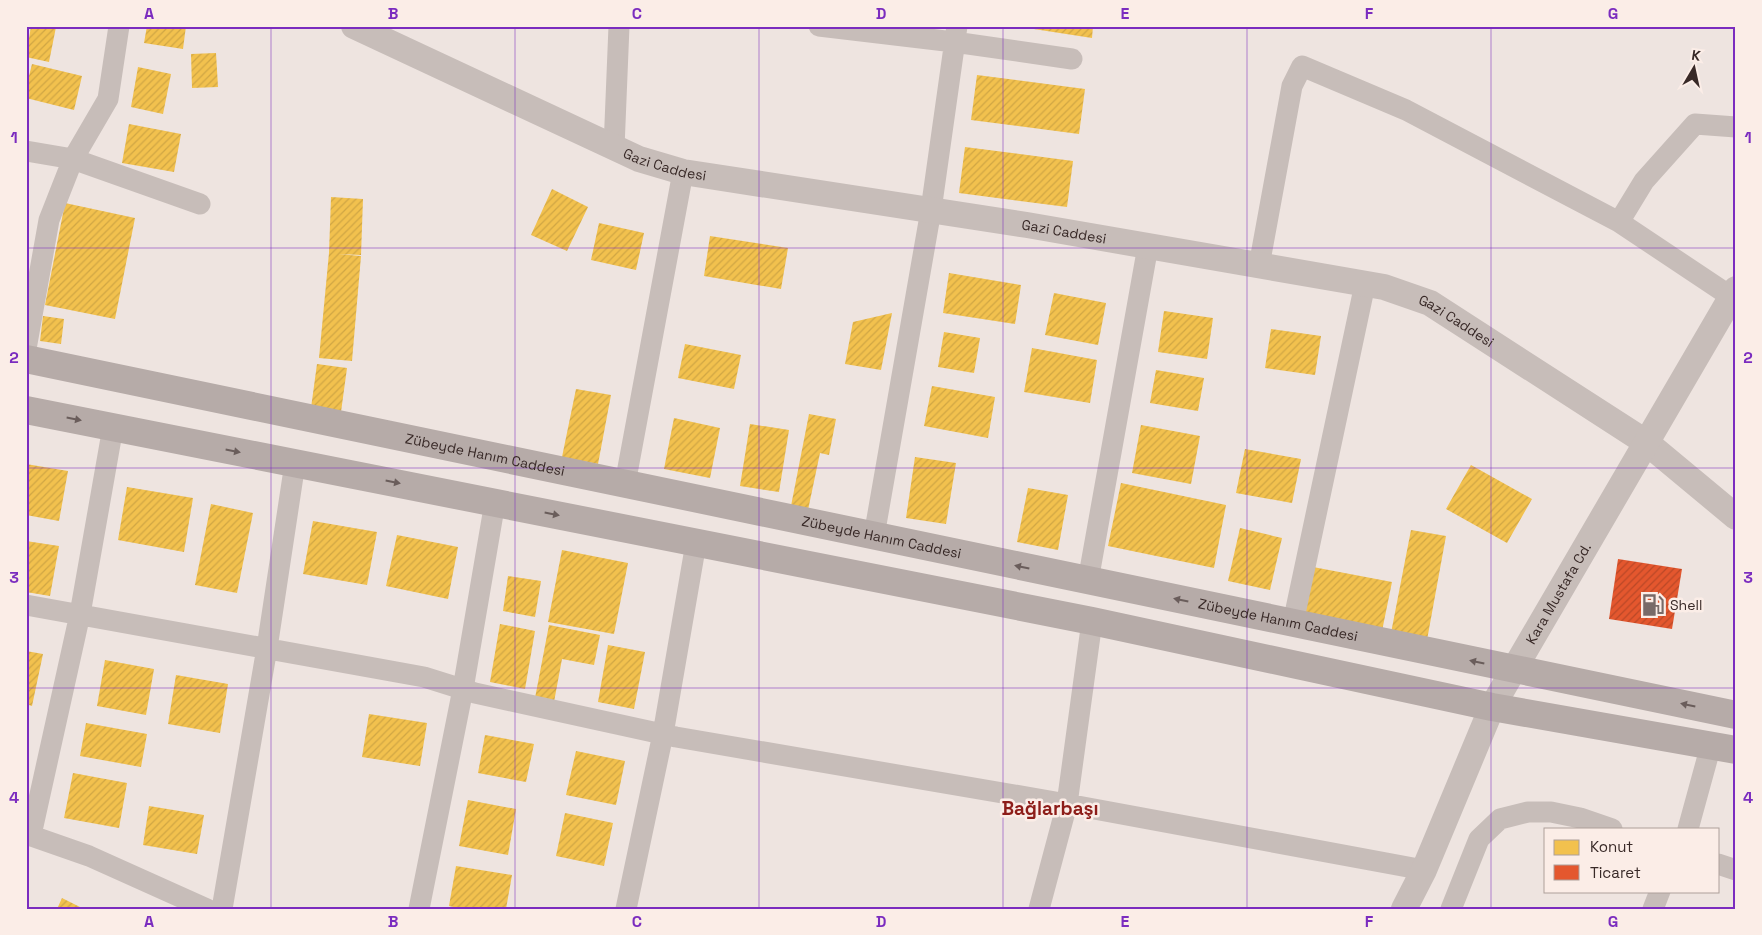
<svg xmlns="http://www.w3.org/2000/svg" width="1762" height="935" font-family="'Space Grotesk',sans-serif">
	<defs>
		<pattern id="homes-hatch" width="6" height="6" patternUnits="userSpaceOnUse" patternTransform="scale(1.25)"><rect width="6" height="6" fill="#f2c14e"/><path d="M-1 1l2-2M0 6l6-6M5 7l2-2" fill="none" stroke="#d0a644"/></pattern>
		<pattern id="shops-hatch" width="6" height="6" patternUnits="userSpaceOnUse" patternTransform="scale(1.25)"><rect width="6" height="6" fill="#e4572e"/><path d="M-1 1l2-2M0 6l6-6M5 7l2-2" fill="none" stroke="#ba4827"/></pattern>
	</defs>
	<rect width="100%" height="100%" fill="#eee4e0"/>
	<path fill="url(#homes-hatch)" d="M31,26L56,27L49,62L26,57Z
		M147,26H186L183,49L144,43Z
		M1015,26H1093L1092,38Z
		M216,53L218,87L192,88L191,54Z
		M32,64L82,76L74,110L26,98V88Z
		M138,67L171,74L163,114L131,107Z
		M977,75L1085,89L1079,134L971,120Z
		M129,124L181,134L174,172L122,163Z
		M965,147L1073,161L1067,207L959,193Z
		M552,189L588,207L567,251L531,235Z
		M331,197L363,199L361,255L338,254L361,256L352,361L319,358L329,253Z
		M65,203L135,218L115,319L45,305Z
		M599,223L644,233L636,270L591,260Z
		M710,236L788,248L781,289L704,276Z
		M949,273L1021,285L1015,324L943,313Z
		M1054,293L1106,303L1098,345L1045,335Z
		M1164,311L1213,318L1207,359L1158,352Z
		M892,313L881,370L845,364L853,322Z
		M43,316L64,319L61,344L40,341Z
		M1271,329L1321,336L1315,375L1265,368Z
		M944,332L980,338L974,373L938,367Z
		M685,344L741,355L734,389L678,378Z
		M1032,348L1097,360L1090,403L1024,392Z
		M317,364L347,368L341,412L311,408Z
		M1156,370L1204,378L1198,411L1150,403Z
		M932,386L995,397L988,438L924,426Z
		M576,389L611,395L598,464L562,457Z
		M809,414L836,419L829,455L820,453L808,510L791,506Z
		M674,418L720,428L710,478L664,469Z
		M750,424L789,430L779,492L740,486Z
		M1141,425L1200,436L1191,484L1132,473Z
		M1245,449L1301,459L1292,503L1236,493Z
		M915,457L956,463L946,524L906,518Z
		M26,464L68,471L59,521L26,515Z
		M1471,465L1532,499L1507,543L1446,509Z
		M1121,483L1226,505L1214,568L1108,546Z
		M127,487L193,498L184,552L118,540Z
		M1028,488L1068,495L1058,550L1017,542Z
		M211,504L253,513L237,593L195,585Z
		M313,521L377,532L367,585L303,574Z
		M1240,528L1282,538L1270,590L1228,581Z
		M1411,530L1446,536L1427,640L1391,633Z
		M397,535L458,547L448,599L386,586Z
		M26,541L59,546L50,596L26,592Z
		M562,550L628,563L614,634L548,622Z
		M1313,567L1392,582L1382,631L1304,615Z
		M508,576L541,581L535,617L503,611Z
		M500,624L535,631L525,689L490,682Z
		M549,625L600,635L594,665L562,659L554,702L535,698Z
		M608,645L645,652L634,709L598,702Z
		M26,651L43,654L32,706L26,704Z
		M105,660L154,669L146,715L97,706Z
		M176,675L228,684L220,733L168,724Z
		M369,714L427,723L420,766L362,757Z
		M86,723L147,734L141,767L80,756Z
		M485,735L534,744L526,782L478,773Z
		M576,751L625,761L616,805L566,795Z
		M73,773L127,783L119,828L64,818Z
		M468,800L516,809L508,855L459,846Z
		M149,806L204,815L197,854L143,845Z
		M565,813L613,823L604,866L556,856Z
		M456,866L512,875L506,909H462L449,906Z
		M62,898L84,909H57Z"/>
	<path fill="url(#shops-hatch)" d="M1618,559L1682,569L1672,629L1609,619Z"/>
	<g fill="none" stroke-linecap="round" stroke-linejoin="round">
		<path stroke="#c7bdb9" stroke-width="21" d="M819,26L954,42L1072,59
			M614,148L619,26
			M26,151L73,159L200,204
			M1619,222L1644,181L1695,124L1736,127
			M1259,266L1292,86L1302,66L1406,110L1619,222L1736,300
			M26,349L49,220L73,159L108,99L119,26
			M625,484L683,172
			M874,536L931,210L957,26
			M1088,581L1148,246
			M26,605L424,677L475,693L676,737L1067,804L1424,870
			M1293,623L1365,284
			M1688,829L1711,745
			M26,834L89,856L207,909
			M31,835L80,614L113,427
			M1718,864L1736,870
			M222,909L267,648L295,463
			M419,909L463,689L495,502
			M626,909L663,734L696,543
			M1039,909L1067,804L1092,621
			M1451,909L1479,839L1500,819L1528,812H1551L1580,818L1612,829
			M1653,909L1660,891"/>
		<g stroke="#c7bdb9" stroke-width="26">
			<path id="s1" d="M354,26L639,159L683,172L1027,225L1384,287L1430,303L1647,443L1736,517"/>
			<path id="s2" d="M1404,909L1424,870L1492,707L1736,289"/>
		</g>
		<g stroke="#b6aba8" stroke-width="28">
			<path id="s3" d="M26,359L1736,715"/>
			<path d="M26,410L1092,621L1492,707L1736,750"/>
		</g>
	</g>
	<defs><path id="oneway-solid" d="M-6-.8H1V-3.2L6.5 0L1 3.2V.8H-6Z" transform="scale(1.25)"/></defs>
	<g fill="#6a5d5b">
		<use href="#oneway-solid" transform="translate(74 419) rotate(11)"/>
		<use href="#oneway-solid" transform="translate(233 451) rotate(11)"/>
		<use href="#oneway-solid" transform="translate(393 482) rotate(11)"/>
		<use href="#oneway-solid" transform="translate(552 514) rotate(11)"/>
		<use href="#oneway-solid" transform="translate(1022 567) rotate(-168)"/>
		<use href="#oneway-solid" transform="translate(1181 600) rotate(-168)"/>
		<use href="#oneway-solid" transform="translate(1477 662) rotate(-168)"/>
		<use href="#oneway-solid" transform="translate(1688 705) rotate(-168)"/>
	</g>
	<path fill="none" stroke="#7b2cbf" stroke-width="1" stroke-opacity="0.55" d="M271,26V909M515,26V909M759,26V909M1003,26V909M1247,26V909M1491,26V909M26,248H1736M26,468H1736M26,688H1736"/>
	<defs>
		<symbol id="fuel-bare" viewBox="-9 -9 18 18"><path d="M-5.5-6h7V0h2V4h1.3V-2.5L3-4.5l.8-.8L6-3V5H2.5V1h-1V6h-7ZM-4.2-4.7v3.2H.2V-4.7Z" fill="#786a68" stroke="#fbede7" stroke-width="2.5" paint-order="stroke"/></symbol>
	</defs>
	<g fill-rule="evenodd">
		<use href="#fuel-bare" x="1637" y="589" width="32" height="32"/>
	</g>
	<g text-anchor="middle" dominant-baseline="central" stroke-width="5" stroke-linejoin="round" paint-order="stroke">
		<g font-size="14" fill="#382927" stroke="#fbede7">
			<text stroke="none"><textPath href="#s1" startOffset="341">Gazi Caddesi</textPath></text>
			<text stroke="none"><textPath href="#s1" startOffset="746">Gazi Caddesi</textPath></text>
			<text stroke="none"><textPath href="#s1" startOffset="1151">Gazi Caddesi</textPath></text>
			<text stroke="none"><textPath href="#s3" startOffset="469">Zübeyde Hanım Caddesi</textPath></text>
			<text stroke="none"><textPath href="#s3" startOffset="874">Zübeyde Hanım Caddesi</textPath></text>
			<text stroke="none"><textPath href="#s2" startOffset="352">Kara Mustafa Cd.</textPath></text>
			<text stroke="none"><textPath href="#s3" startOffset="1279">Zübeyde Hanım Caddesi</textPath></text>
		</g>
		<g font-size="14" fill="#382927" stroke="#fbede7" text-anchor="start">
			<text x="1670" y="605">Shell</text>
		</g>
		<g font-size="19" font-weight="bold" fill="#8d1d19" stroke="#fbede7">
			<text x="1050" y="808">Bağlarbaşı</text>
		</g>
	</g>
	<rect width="1762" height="935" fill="none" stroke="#fbede7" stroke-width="55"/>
	<rect x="1544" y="828" width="175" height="65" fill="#fbede7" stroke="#ad9f9a"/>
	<rect x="1554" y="840" width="25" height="15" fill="#f2c14e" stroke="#ad9f9a"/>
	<text x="1590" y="852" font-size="15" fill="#382927">Konut</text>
	<rect x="1554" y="865" width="25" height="15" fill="#e4572e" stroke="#ad9f9a"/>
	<text x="1590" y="878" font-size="15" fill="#382927">Ticaret</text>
	<g transform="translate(1694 68) rotate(9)" stroke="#fbede7" stroke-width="4" paint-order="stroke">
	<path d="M0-4L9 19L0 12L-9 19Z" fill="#382927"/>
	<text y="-8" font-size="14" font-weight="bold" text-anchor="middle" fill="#382927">K</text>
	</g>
	<rect x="28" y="28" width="1706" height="880" fill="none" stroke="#7b2cbf" stroke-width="2"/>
	<g font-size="16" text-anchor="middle" font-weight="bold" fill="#7b2cbf">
		<text x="149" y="19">A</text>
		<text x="393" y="19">B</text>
		<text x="637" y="19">C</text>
		<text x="881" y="19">D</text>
		<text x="1125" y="19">E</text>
		<text x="1369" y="19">F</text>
		<text x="1613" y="19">G</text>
		<text x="14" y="143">1</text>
		<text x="1748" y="143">1</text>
		<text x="14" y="363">2</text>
		<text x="1748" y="363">2</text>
		<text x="14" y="583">3</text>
		<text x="1748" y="583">3</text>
		<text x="14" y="803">4</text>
		<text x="1748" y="803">4</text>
		<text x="149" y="927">A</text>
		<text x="393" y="927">B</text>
		<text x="637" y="927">C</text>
		<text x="881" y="927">D</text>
		<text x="1125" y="927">E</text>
		<text x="1369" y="927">F</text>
		<text x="1613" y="927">G</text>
	</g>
</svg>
